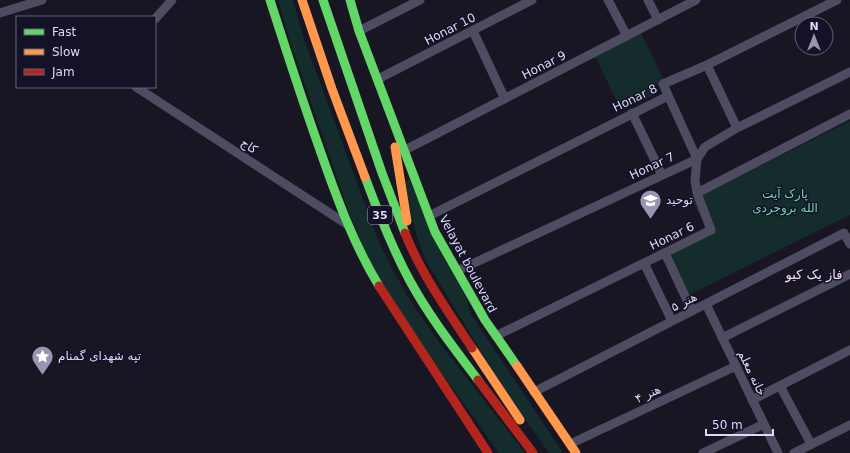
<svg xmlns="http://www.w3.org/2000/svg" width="850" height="453" font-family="'DejaVu Sans','Noto Naskh Arabic',sans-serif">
	<rect width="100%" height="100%" fill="#181622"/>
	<path fill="#152c2c" d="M278,0H293L304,39L380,245L407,296L439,342L525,453H499L408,326L368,260L347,207L289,39Z
		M638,27L664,80L654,86L658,93L621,110L595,56Z
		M850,121V215L687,296L666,255L709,233L692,200Z
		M409,179L465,294L471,314L563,453H549L507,394L426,261L417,237L404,183Z"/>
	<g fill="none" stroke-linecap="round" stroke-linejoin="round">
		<path stroke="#4d4c61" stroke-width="9" d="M608,0L627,36
			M648,0L658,20
			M0,13L42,0
			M155,19L172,0
			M359,31L420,0
			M473,31L505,99
			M707,65L737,128
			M378,79L532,0
			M136,87L348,225
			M632,113L662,175
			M403,151L696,0
			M697,193L850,114
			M429,216L668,96
			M665,253L692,311
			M644,263L672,321
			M457,271L697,159L705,147L737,128L850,72
			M706,304L778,453
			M496,336L711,230L697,193L695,180L697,159L663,84L707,65L837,0
			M722,338L850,274
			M780,386L811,444
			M534,392L844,233L850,244
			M752,400L850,350
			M570,444L736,366
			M703,453L764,424
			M794,453L850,425"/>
		<path stroke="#63d668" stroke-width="9" d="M270,0C286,50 302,100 320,150C336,196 353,243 379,286
			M323,0L382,173L405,233
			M350,0L359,31L435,232L485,320L517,366
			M365,177C378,212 392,248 410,281C429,316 454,348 478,380"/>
		<path stroke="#ff974d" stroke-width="9" d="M302,0L332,89L365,177
			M395,147L407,221
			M472,348L520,420
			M517,366L576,453"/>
		<path stroke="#b3261e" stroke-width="9" d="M405,233C421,274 448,311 472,348
			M379,286L488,453
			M478,380L533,453"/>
	</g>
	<defs>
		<symbol id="school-pin" viewBox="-11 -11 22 30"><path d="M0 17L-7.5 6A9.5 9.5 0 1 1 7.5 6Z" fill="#9795b0" stroke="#141226"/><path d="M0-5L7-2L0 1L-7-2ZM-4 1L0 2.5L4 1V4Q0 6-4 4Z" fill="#fff"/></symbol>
		<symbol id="sight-pin" viewBox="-11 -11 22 30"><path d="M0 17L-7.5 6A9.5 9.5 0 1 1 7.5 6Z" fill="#9795b0" stroke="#141226"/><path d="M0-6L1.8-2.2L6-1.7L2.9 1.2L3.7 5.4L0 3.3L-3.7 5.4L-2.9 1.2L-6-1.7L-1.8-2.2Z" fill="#fff"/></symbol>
	</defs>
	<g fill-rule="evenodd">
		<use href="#school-pin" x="638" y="188" width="25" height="34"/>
		<use href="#sight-pin" x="30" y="344" width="25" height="34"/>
	</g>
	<g text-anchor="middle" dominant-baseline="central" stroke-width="3" stroke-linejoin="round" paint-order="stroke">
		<rect fill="#141226" stroke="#a09ebc" stroke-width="1" x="368" y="206" width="24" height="18" rx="3"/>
		<g font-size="11" font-weight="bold" fill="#dcdafc">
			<text x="380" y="215">35</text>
		</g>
		<g font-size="12" fill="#dcdafc" stroke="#141226">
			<text transform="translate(450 29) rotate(-27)">Honar 10</text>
			<text transform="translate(544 65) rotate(-27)">Honar 9</text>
			<text transform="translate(635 98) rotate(-26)">Honar 8</text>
			<text transform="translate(249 146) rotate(33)">کاج</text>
			<text transform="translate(652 166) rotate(-25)">Honar 7</text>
			<text transform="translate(672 236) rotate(-26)">Honar 6</text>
			<text transform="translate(468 264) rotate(62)">Velayat boulevard</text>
			<text transform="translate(684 302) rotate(-27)">هنر ۵</text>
			<text transform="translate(752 373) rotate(64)">خانه معلم</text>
			<text transform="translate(648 394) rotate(-25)">هنر ۴</text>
		</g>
		<g font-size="12" fill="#6bd6b5" stroke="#141226">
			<text x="785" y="194">پارک آیت<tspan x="785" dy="14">الله بروجردی</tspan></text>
		</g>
		<g font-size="12" fill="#dcdafc" stroke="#141226" text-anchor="start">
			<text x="666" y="200">توحید</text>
			<text x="58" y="356">تپه شهدای گمنام</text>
		</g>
		<g font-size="13" fill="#fcdcf2" stroke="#141226">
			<text x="814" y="274">فاز یک کیو</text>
		</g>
	</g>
	<rect x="16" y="16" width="140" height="72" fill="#141226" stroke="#64627c"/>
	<rect x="24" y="29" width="20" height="6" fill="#63d668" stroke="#64627c"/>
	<text x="52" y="36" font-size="12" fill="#dcdafc">Fast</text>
	<rect x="24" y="49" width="20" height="6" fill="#ff974d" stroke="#64627c"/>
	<text x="52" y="56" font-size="12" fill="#dcdafc">Slow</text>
	<rect x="24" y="69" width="20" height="6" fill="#b3261e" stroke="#64627c"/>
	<text x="52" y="76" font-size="12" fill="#dcdafc">Jam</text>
	<g transform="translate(814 36)"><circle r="19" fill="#141226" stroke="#64627c"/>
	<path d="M0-3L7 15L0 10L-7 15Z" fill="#9795b0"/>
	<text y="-6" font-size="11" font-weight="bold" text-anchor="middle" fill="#dcdafc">N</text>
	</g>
	<path d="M706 429v6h67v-6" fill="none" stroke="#dcdafc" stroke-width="2"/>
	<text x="712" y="429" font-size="12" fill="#dcdafc" stroke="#141226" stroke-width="3" paint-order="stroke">50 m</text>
</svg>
